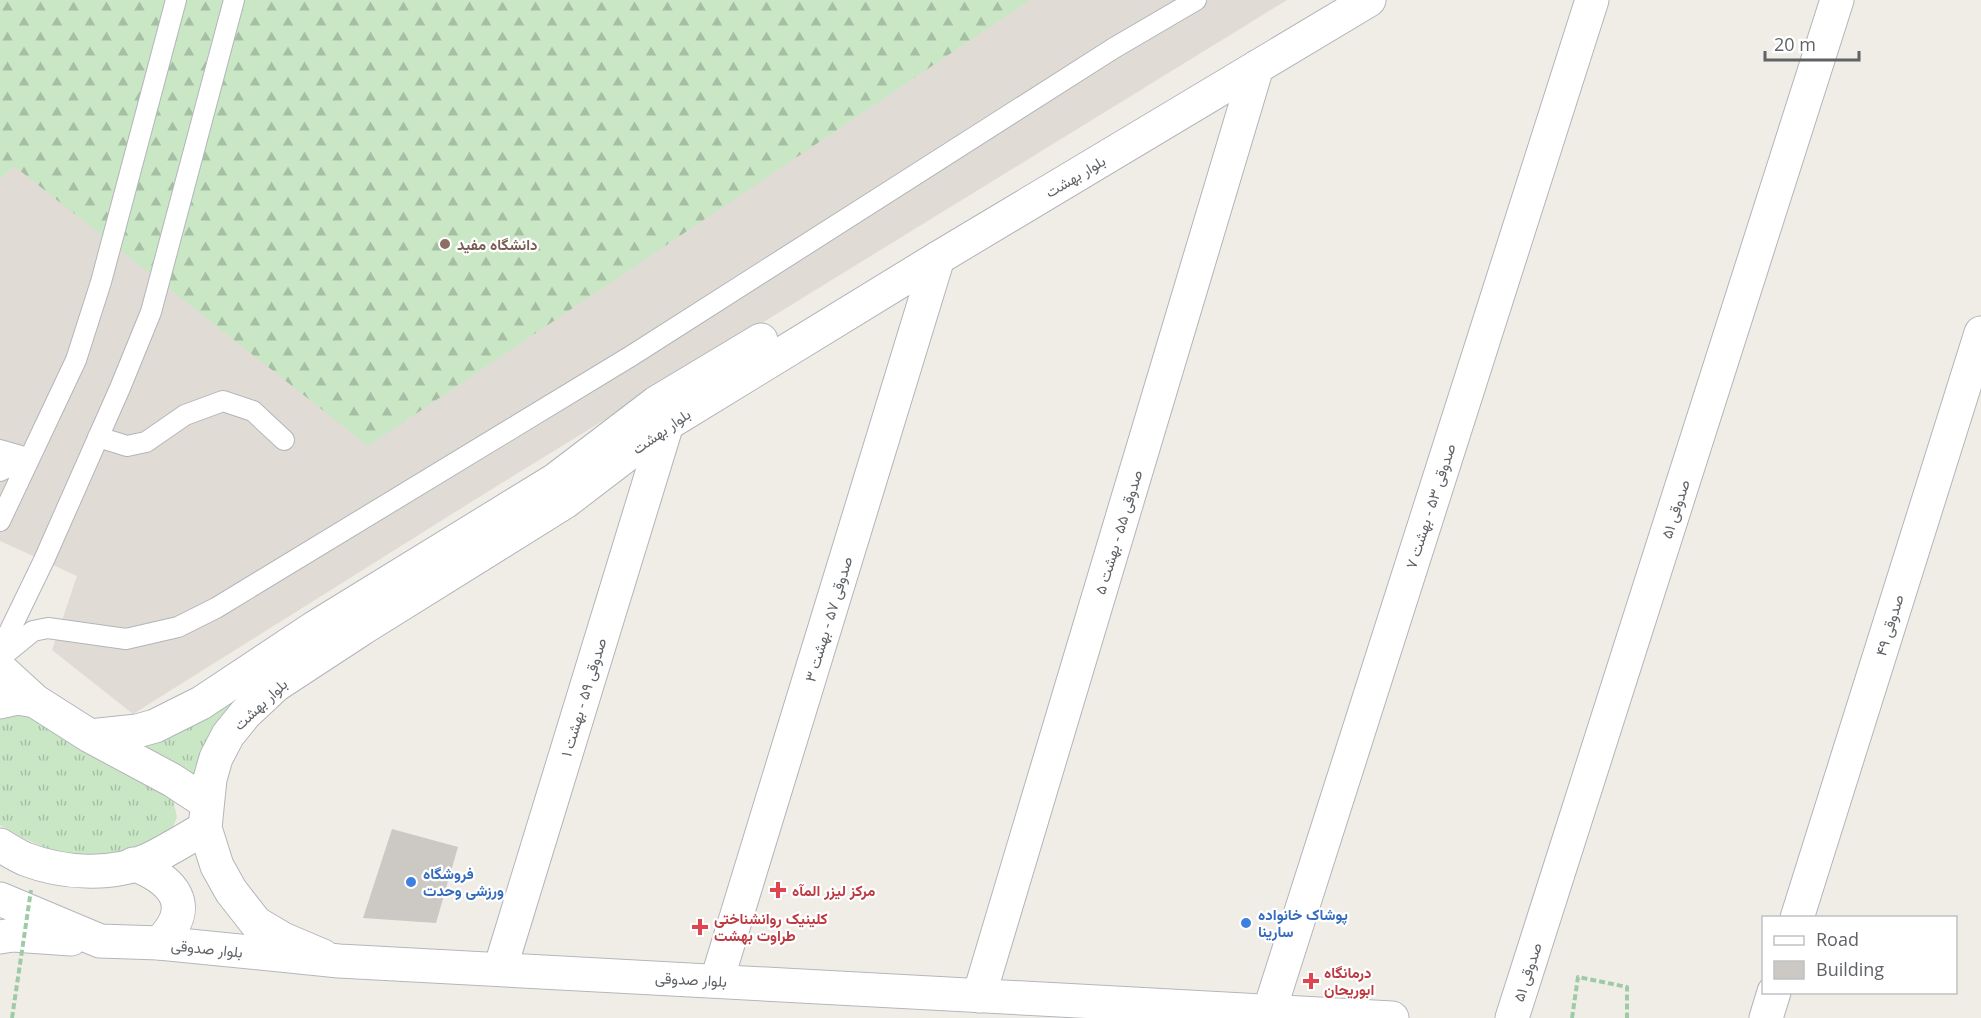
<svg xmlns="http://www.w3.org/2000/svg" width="1981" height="1018" font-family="'Open Sans',Vazirmatn,sans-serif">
	<defs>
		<pattern id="grass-tufts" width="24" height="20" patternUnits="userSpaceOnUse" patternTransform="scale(1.5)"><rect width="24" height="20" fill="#c9e7c5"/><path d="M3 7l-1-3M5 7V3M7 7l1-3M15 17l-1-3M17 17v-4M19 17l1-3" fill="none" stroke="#a6bfa4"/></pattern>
		<pattern id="forest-firs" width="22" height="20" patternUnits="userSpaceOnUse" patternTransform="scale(1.5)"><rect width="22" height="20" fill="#c9e7c5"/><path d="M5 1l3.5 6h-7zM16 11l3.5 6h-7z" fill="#a6bfa4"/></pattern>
	</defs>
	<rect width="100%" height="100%" fill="#f0ede7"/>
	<path fill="#e0dcd5" d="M0,0H1287L492,489L133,714L52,650L77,576L0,541Z"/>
	<path fill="url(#grass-tufts)" d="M242,694L193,783L126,742Z
		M0,715L42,717L173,800L177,817L171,832L124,854L91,857L59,853L20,837L0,825Z"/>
	<path fill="url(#forest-firs)" d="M0,0H1030L368,446L14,166L0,179Z"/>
	<path fill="#ccc8c3" d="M392,829L458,847L436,923L363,918Z"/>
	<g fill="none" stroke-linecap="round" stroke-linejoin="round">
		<defs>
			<path id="service" d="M98,437L127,446L146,442L185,415L223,401L253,411L284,440
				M0,450L28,458
				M0,471L28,458
				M0,521L76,360L101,282L176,0
				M0,651L44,560L120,388L151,312L234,0
				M0,658L33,631L48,628L126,639L178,627L216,608L631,356L1114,48L1196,0"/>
			<path id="minor" d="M1797,918L1981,333
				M500,969L667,424
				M717,980L938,258
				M979,996L1257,67
				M1269,1012L1592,0
				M1512,1018L1837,0
				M1766,1018L1774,992"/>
			<path id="tertiary" d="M0,669L35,701
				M0,702L18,698L35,701L90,736L172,780L207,803
				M90,736L137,731L155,726L201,703L314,628L555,480L656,403L761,340
				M0,845C8,850 16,855 25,859C61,873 111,877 148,860C167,851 186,839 205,828
				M133,864C174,880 197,906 159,943
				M323,956L283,939L256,923L231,891L217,866L205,828L210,779L216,758L228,735L245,714L276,685L363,628L565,502L667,424L938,258L1369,0"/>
			<path id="secondary" d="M0,899L100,941L159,943L339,961L1392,1018
				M0,937L13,935L71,939"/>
		</defs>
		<use href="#service" stroke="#b2b5b9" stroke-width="22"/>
		<use href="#minor" stroke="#b2b5b9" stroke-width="35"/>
		<use href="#tertiary" stroke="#b2b5b9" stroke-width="35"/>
		<use href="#secondary" stroke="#b3b7bb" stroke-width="35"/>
		<path stroke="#9fcaa6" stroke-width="4" stroke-dasharray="6 3" stroke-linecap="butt" d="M1572,1018L1578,977L1627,987V1018"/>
		<use href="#service" stroke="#fff" stroke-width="20"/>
		<use href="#minor" stroke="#fff" stroke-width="33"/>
		<use href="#tertiary" stroke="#fff" stroke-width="33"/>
		<use href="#secondary" stroke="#fff" stroke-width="33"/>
		<path stroke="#9fcaa6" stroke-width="4" stroke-dasharray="6 3" stroke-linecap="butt" d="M12,1018L31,890"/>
	</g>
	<circle fill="#8d6e63" stroke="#fff" stroke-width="2" cx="445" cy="244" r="6"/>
	<g fill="#3f7fe0" stroke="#fff" stroke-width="2">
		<circle cx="411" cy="882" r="6"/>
		<circle cx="1246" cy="923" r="6"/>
	</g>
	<g fill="#e0444e" stroke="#fff" stroke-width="2">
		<path d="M775 881h6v6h6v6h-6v6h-6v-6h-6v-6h6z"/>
		<path d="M697 918h6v6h6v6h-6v6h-6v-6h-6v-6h6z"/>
		<path d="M1308 972h6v6h6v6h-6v6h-6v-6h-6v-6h6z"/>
	</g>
	<g text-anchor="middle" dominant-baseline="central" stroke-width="4.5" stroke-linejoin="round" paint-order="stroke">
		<g font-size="15" fill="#5f6367" stroke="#fff">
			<text transform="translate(1075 176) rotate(-31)">بلوار بهشت</text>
			<text transform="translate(661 431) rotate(-35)">بلوار بهشت</text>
			<text transform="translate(1430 506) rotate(-72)">صدوقی ۵۳ - بهشت ۷</text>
			<text transform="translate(1675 509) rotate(-72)">صدوقی ۵۱</text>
			<text transform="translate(1118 532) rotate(-73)">صدوقی ۵۵ - بهشت ۵</text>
			<text transform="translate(828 619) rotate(-73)">صدوقی ۵۷ - بهشت ۳</text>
			<text transform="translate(1889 625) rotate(-73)">صدوقی ۴۹</text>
			<text transform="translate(583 697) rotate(-73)">صدوقی ۵۹ - بهشت ۱</text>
			<text transform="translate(260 704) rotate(-43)">بلوار بهشت</text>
			<text transform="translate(207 948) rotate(6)">بلوار صدوقی</text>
			<text transform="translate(1527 972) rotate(-72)">صدوقی ۵۱</text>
			<text transform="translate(691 979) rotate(3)">بلوار صدوقی</text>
		</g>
		<g font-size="15" font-weight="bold" fill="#785e54" stroke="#fff" text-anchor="start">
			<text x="457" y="244">دانشگاه مفید</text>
		</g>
		<g font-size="15" font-weight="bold" fill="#366cbe" stroke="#fff" text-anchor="start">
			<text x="423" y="873">فروشگاه<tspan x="423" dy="17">ورزشی وحدت</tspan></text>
			<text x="1258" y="914">پوشاک خانواده<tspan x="1258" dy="17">سارینا</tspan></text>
		</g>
		<g font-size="15" font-weight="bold" fill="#be3a42" stroke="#fff" text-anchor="start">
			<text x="792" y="890">مرکز لیزر المآه</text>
			<text x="714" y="918">کلینیک روانشناختی<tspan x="714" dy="17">طراوت بهشت</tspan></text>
			<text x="1324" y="972">درمانگاه<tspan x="1324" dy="17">ابوریحان</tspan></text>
		</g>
	</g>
	<rect x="1762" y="916" width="195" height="78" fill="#ffffff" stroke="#bfc1c2" stroke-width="1.5"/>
	<rect x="1774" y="936" width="30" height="9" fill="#ffffff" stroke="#bfc1c2" stroke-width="1.5"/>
	<text x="1816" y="946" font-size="18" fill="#5f6367">Road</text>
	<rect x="1774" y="961" width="30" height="18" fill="#ccc8c3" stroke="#bfc1c2" stroke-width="1.5"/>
	<text x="1816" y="976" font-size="18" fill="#5f6367">Building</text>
	<path d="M1765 51v9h94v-9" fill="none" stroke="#5f6367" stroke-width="3"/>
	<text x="1774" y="51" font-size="18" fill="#5f6367" stroke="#ffffff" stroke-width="4.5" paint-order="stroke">20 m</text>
</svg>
